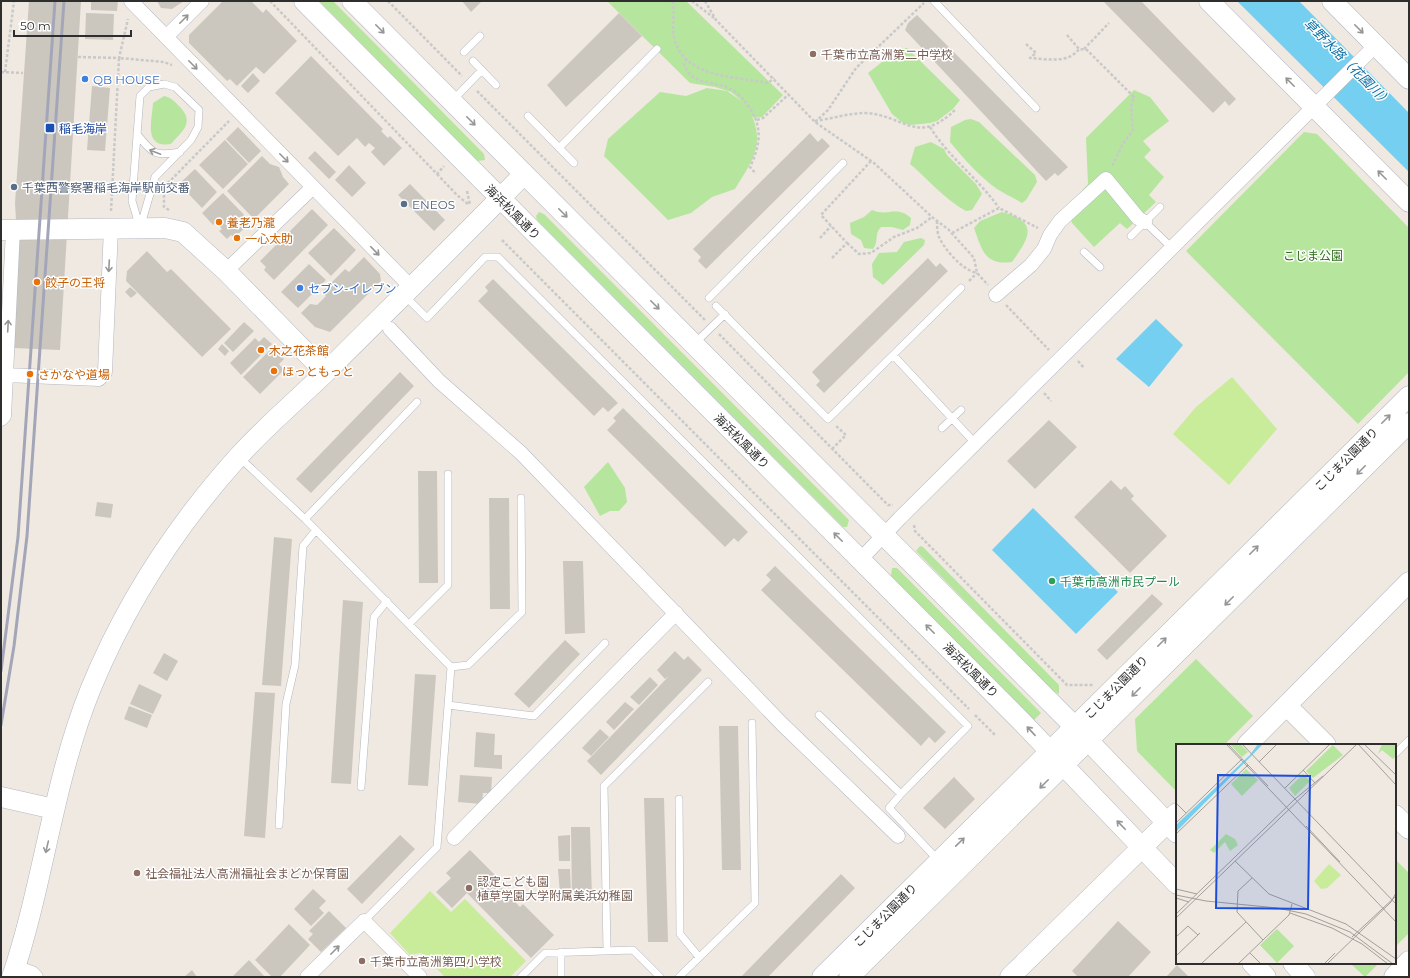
<svg xmlns="http://www.w3.org/2000/svg" width="1410" height="978" font-family="Montserrat,'Noto Sans JP',sans-serif">
	<rect width="100%" height="100%" fill="#efe9e1"/>
	<path fill="#b6e59e" d="M319,1H333L484,154L485,160L478,161Z
		M607,1H686L783,95L762,117L754,118L752,116C765,146 751,163 735,189L712,197L691,213L668,220L604,156L608,139L660,92L686,96L707,88L727,91L743,102L731,92L715,87L690,83Z
		M900,48H907L960,100L953,109L937,121L930,123L911,125L903,123L892,114L868,73Z
		M1134,90L1150,97L1169,121L1143,141L1151,150L1144,157L1164,177L1149,195L1156,202L1127,229L1120,223L1094,247L1072,223L1067,207L1088,184L1086,138Z
		M164,96C172,98 175,102 180,107C195,123 182,131 171,144C143,148 152,121 153,103Z
		M971,119L979,122L1035,175L1037,182L1026,200L1022,203C1014,198 1005,194 997,189C979,176 964,159 950,142L951,127L965,120Z
		M1304,132L1317,134L1409,228V372L1358,424L1186,251Z
		M931,142L944,149L947,155L976,184L982,194L972,210L966,211C944,199 929,180 910,164L915,147Z
		M872,210C889,217 896,205 911,218L910,225L903,230L892,227H881C874,233 879,242 873,249L864,248L861,240L851,234L850,223L864,217Z
		M539,212L544,214L849,520L847,527H843L537,220L536,216Z
		M1002,212C1040,222 1029,238 1012,262C985,266 982,250 974,228L980,221Z
		M921,238L925,240L924,245L883,285L873,277L872,264L879,253L897,252L904,242Z
		M608,462L625,488L627,502L619,511H610L600,516L584,487Z
		M920,546L923,547L1059,685V694L1052,690L916,551Z
		M892,568H897L1041,713L1034,720L891,576Z
		M1196,659L1253,716L1224,745H1177V792L1137,751L1135,719Z
		M1395,859L1409,873V933L1395,947Z
		M1350,963H1379L1365,977Z"/>
	<path fill="#c9ec9a" d="M1232,377L1277,429L1229,485L1173,434L1196,407Z
		M430,891L451,912L465,899L526,961L510,977H445L421,953L410,955L390,933Z"/>
	<path fill="#75cff0" d="M1237,1H1299L1409,113V172Z
		M1156,319L1183,345L1149,387L1116,359Z
		M1033,508L1118,592L1076,634L992,550Z"/>
	<path fill="#cbc7bf" d="M29,1H81L60,350L13,348L18,255L15,203Z
		M91,1H118L117,11L91,10Z
		M157,1H184L172,9L161,8Z
		M223,1H251L263,13L266,9L297,41L264,74L256,67L237,86L230,79L227,81L189,43V35Z
		M462,1H482L471,12Z
		M1103,1H1141L1236,99L1229,106L1225,101L1213,113Z
		M86,13L114,14L113,40L85,39Z
		M619,13L642,36L566,107L547,85Z
		M917,15L1068,167L1058,176L1055,173L1046,181L905,30L908,23Z
		M311,56L383,129L381,131L388,138L390,136L402,148L384,166L371,152L375,148L369,143L365,147L357,138L338,156L275,93Z
		M253,73L260,81L248,93L241,86Z
		M92,86L110,88L105,151L87,150Z
		M238,127L261,151L249,163L226,139Z
		M810,133L818,142L822,138L830,146L706,269L698,261L701,257L693,249Z
		M225,140L248,164L223,189L199,165Z
		M315,151L336,172L329,179L308,158Z
		M262,156L270,164L279,167L283,177L289,184L254,219L227,191Z
		M349,165L366,183L352,197L335,180Z
		M195,169L217,192L202,208L179,184Z
		M410,184L445,220L434,231L398,195Z
		M223,193L251,222L234,238L231,235L227,239L219,231L222,229L216,222L213,225L202,213Z
		M312,209L328,225L274,280L264,270L266,267L260,261Z
		M334,228L356,250L331,276L308,253Z
		M147,251L167,272L171,269L231,329L202,357L126,281L127,271Z
		M364,257L380,274L381,281L330,332L315,327L301,313L310,304L317,305L326,296L322,292L345,269L349,272Z
		M928,258L936,267L940,263L948,271L824,393L816,385L820,381L812,372Z
		M309,264L326,280L298,308L281,292Z
		M493,279L618,403L608,412L603,407L594,416L478,301L488,291L485,287Z
		M130,287L137,293L131,298L125,292Z
		M244,322L254,331L233,352L224,343Z
		M264,337L272,344L241,375L230,363L255,338L259,342Z
		M222,344L229,351L225,356L218,349Z
		M274,346L284,359L279,364L284,370L260,394L243,377Z
		M400,372L414,386L311,493L296,479Z
		M623,408L748,532L738,542L734,538L725,547L607,430L616,421L613,418Z
		M1049,420L1077,447L1035,489L1007,461Z
		M418,471H437L438,583H419Z
		M1111,480L1121,490L1125,486L1134,496L1131,499L1167,536L1130,573L1074,517Z
		M489,498H509L510,609H490Z
		M97,502L113,504L111,518L95,516Z
		M274,537L292,539L281,686L262,685Z
		M563,561H583L585,633L565,634Z
		M775,566L946,732L935,743L929,737L921,746L761,590L771,580L766,575Z
		M1152,594L1163,604L1107,660L1097,650Z
		M343,600L363,602L351,784L331,783Z
		M565,640L580,654L529,708L514,694Z
		M675,651L684,660L688,656L702,670L601,775L587,761L669,676L665,679L657,670Z
		M164,653L178,661L167,681L153,673Z
		M415,674L436,675L428,786L408,785Z
		M650,677L658,685L639,705L630,697Z
		M139,684L162,695L153,714L130,704Z
		M255,692L275,693L265,838L244,836Z
		M625,702L634,709L614,730L606,722Z
		M129,706L152,715L147,728L124,719Z
		M719,726H738L741,870H722Z
		M600,729L609,737L591,756L582,748Z
		M476,732L495,734L494,755H502V769L474,767Z
		M460,775L492,777L491,793H483L482,804L458,802Z
		M954,777L975,799L945,829L923,808Z
		M644,798H664L668,942H648Z
		M571,827H590L592,899L572,900Z
		M400,835L415,849L362,904L347,889Z
		M570,835V861H559L558,836Z
		M470,850L496,876L493,879L520,907L523,904L554,935L531,958L467,893L452,908L436,892L451,878L446,873Z
		M558,869H570L571,894H560Z
		M841,874L855,888L768,977H741Z
		M313,889L326,901L319,908L324,913L311,926L294,909Z
		M329,911L346,928L321,952L308,939L313,934L309,931Z
		M1118,921L1151,952L1128,977H1078L1072,971Z
		M289,924L310,945L280,977H272L255,960Z
		M249,960L265,977H232Z
		M1177,965L1189,977H1166Z
		M192,970L197,977H184Z"/>
	<g fill="none" stroke-linecap="round" stroke-linejoin="round">
		<defs>
			<path id="lane" d="M934,1L1036,108
				M464,52L480,36
				M473,61L496,85
				M164,84L175,87L199,110L198,127L191,140L155,177L140,228L132,201L140,96L149,87Z
				M453,100L482,70
				M528,116L574,163
				M137,134C152,153 155,157 180,152
				M559,148L657,49
				M1145,222L1172,248
				M1131,236L1160,207
				M1084,252L1100,267
				M405,296L427,318L485,257H498L968,726L901,794
				M709,298L843,163
				M716,306L828,419L961,288
				M695,343L725,314
				M893,355L975,443
				M942,428L961,410
				M240,458L305,519L451,667L468,665L522,612L521,498
				M305,519L417,402
				M409,624L448,585V474
				M448,705L534,716L605,643
				M819,715L901,794L889,808L938,860
				M1395,754L1409,740
				M361,787L374,617L387,601
				M679,799L680,934L699,957
				M279,825L286,704L295,665L303,546L316,530
				M364,921L437,847L451,667
				M607,951L604,786L708,682
				M561,952V977
				M521,977L545,953L633,950L660,977
				M679,977L755,903L752,723"/>
			<path id="street" d="M131,1L411,287
				M166,37L202,1
				M226,271L313,187
				M996,295L1031,265L1044,249L1050,235L1060,221L1106,179L1138,218L1145,222
				M390,329L439,381L521,453L782,724L898,836
				M6,375L99,379L105,372L111,227
				M1,419L4,416L13,230
				M860,560L900,518L1376,45
				M454,838L676,613
				M15,967L32,973L36,977
				M307,977L364,921L420,977"/>
			<path id="secondary" d="M304,1L1021,721L1177,884
				M352,1L1076,728L1177,833
				M1209,1L1409,202
				M1332,1L1409,79
				M1,230L165,228L183,232L226,271L325,372
				M1287,706L1326,745
				M1247,745L1409,582
				M1,797L54,809
				M1395,815L1409,829
				M1252,963L1266,977
				M1293,963L1305,977
				M12,977C44,882 53,781 91,688C126,603 176,526 238,457C265,427 297,400 326,372C392,306 459,241 524,174
				M822,977L1409,396
				M849,977L1409,423
				M1010,977L1177,813
				M1394,977L1409,961"/>
		</defs>
		<use href="#lane" stroke="#b4b7c1" stroke-width="8"/>
		<use href="#street" stroke="#b4b7c1" stroke-width="15"/>
		<use href="#secondary" stroke="#b4b7c1" stroke-width="21"/>
		<path stroke="#c9c9c9" stroke-width="2.5" stroke-dasharray="3 2" stroke-linecap="butt" d="M270,1L437,174L444,166
			M388,1L462,76
			M673,1C675,14 671,29 675,41C686,78 737,77 768,83L774,78
			M692,1L714,18
			M705,1L716,20L815,122L874,163L932,217L948,229L974,258L977,273L988,285
			M1067,35L1079,49L1087,50L1134,97L1131,107L1133,130L1123,144L1112,166
			M1026,44L1036,53L1030,58C1046,59 1068,64 1079,49
			M1084,49L1109,23
			M78,57L119,58L128,19
			M687,59L684,63C689,85 713,81 729,88C736,91 743,99 747,104C763,126 761,143 750,167L756,174
			M1,72L23,73
			M5,72L14,1
			M477,91L705,320
			M757,120L763,118L789,94
			M815,121C831,119 849,113 865,113C905,115 917,147 956,109
			M815,122L828,110L856,68L924,3
			M930,127C950,159 978,178 999,208
			M437,174L457,195L469,205
			M467,191L470,205
			M169,210L164,207V194L168,183L229,121
			M111,211L119,58L164,62L172,65
			M937,221C937,226 937,232 939,237C945,250 962,270 977,273
			M952,233L999,208L1038,228
			M820,238L831,226
			M502,240L969,709
			M847,243L859,254L871,253L894,237L917,228L932,217
			M832,258L847,243L821,215L871,161
			M969,281L977,273
			M1006,305L1049,350
			M719,334L872,489L888,505H893
			M1078,361L1084,368
			M1044,393L1051,401
			M832,449L846,435L836,426
			M914,525L915,531L1067,685H1093
			M975,715L995,735"/>
		<use href="#lane" stroke="#fff" stroke-width="7"/>
		<use href="#street" stroke="#fff" stroke-width="14"/>
		<use href="#secondary" stroke="#fff" stroke-width="20"/>
		<path stroke="#a3a6b8" stroke-width="3" d="M1,671L18,537L55,1
			M1,725L14,646L27,536L64,1"/>
	</g>
	<defs><path id="oneway-shaft" d="M-6 0H5M1.5-3L5.5 0L1.5 3" fill="none" stroke-width="1.6" stroke-linecap="round" stroke-linejoin="round"/></defs>
	<g stroke="#969696">
		<use href="#oneway-shaft" transform="translate(184 19) rotate(-45)"/>
		<use href="#oneway-shaft" transform="translate(380 29) rotate(45)"/>
		<use href="#oneway-shaft" transform="translate(1359 29) rotate(45)"/>
		<use href="#oneway-shaft" transform="translate(193 65) rotate(45)"/>
		<use href="#oneway-shaft" transform="translate(1290 82) rotate(-135)"/>
		<use href="#oneway-shaft" transform="translate(471 121) rotate(45)"/>
		<use href="#oneway-shaft" transform="translate(155 152) rotate(-159)"/>
		<use href="#oneway-shaft" transform="translate(284 158) rotate(45)"/>
		<use href="#oneway-shaft" transform="translate(1382 175) rotate(-135)"/>
		<use href="#oneway-shaft" transform="translate(563 213) rotate(45)"/>
		<use href="#oneway-shaft" transform="translate(375 251) rotate(46)"/>
		<use href="#oneway-shaft" transform="translate(109 266) rotate(93)"/>
		<use href="#oneway-shaft" transform="translate(655 305) rotate(45)"/>
		<use href="#oneway-shaft" transform="translate(8 326) rotate(-87)"/>
		<use href="#oneway-shaft" transform="translate(1386 419) rotate(-45)"/>
		<use href="#oneway-shaft" transform="translate(1361 470) rotate(135)"/>
		<use href="#oneway-shaft" transform="translate(838 537) rotate(-135)"/>
		<use href="#oneway-shaft" transform="translate(1254 550) rotate(-45)"/>
		<use href="#oneway-shaft" transform="translate(1229 601) rotate(135)"/>
		<use href="#oneway-shaft" transform="translate(930 629) rotate(-135)"/>
		<use href="#oneway-shaft" transform="translate(1162 642) rotate(-45)"/>
		<use href="#oneway-shaft" transform="translate(1136 692) rotate(135)"/>
		<use href="#oneway-shaft" transform="translate(1031 731) rotate(-133)"/>
		<use href="#oneway-shaft" transform="translate(1044 784) rotate(135)"/>
		<use href="#oneway-shaft" transform="translate(1121 825) rotate(-134)"/>
		<use href="#oneway-shaft" transform="translate(960 842) rotate(-44)"/>
		<use href="#oneway-shaft" transform="translate(47 847) rotate(103)"/>
		<use href="#oneway-shaft" transform="translate(335 950) rotate(-45)"/>
	</g>
	<g fill="#8d6e63" stroke="#fff" stroke-width="1.5">
		<circle cx="813" cy="54" r="4"/>
		<circle cx="137" cy="873" r="4"/>
		<circle cx="469" cy="888" r="4"/>
		<circle cx="362" cy="961" r="4"/>
	</g>
	<g fill="#3f7fe0" stroke="#fff" stroke-width="1.5">
		<circle cx="85" cy="79" r="4"/>
		<circle cx="300" cy="288" r="4"/>
	</g>
	<rect fill="#1a4fb4" stroke="#fff" stroke-width="1.5" x="45" y="123" width="10" height="10" rx="2"/>
	<g fill="#5c6f8a" stroke="#fff" stroke-width="1.5">
		<circle cx="14" cy="187" r="4"/>
		<circle cx="404" cy="204" r="4"/>
	</g>
	<g fill="#e8710a" stroke="#fff" stroke-width="1.5">
		<circle cx="219" cy="222" r="4"/>
		<circle cx="237" cy="238" r="4"/>
		<circle cx="37" cy="282" r="4"/>
		<circle cx="261" cy="350" r="4"/>
		<circle cx="274" cy="371" r="4"/>
		<circle cx="30" cy="374" r="4"/>
	</g>
	<circle fill="#2e9e5b" stroke="#fff" stroke-width="1.5" cx="1052" cy="581" r="4"/>
	<g text-anchor="middle" dominant-baseline="central" stroke-width="3" stroke-linejoin="round" paint-order="stroke">
		<g font-size="12" fill="#785e54" stroke="#fff" text-anchor="start">
			<text x="821" y="54">千葉市立高洲第二中学校</text>
			<text x="145" y="873">社会福祉法人高洲福祉会まどか保育園</text>
			<text x="477" y="881">認定こども園<tspan x="477" dy="14">植草学園大学附属美浜幼稚園</tspan></text>
			<text x="370" y="961">千葉市立高洲第四小学校</text>
		</g>
		<g font-size="12" fill="#366cbe" stroke="#fff" text-anchor="start">
			<text x="93" y="79">QB HOUSE</text>
			<text x="308" y="288">セブン-イレブン</text>
		</g>
		<g font-size="12" fill="#164399" stroke="#fff" text-anchor="start">
			<text x="59" y="128">稲毛海岸</text>
		</g>
		<g font-size="12" fill="#4e5e75" stroke="#fff" text-anchor="start">
			<text x="22" y="187">千葉西警察署稲毛海岸駅前交番</text>
			<text x="412" y="204">ENEOS</text>
		</g>
		<g font-size="12" fill="#2e2e2e" stroke="#fff">
			<text transform="translate(513 212) rotate(45)">海浜松風通り</text>
			<text transform="translate(742 441) rotate(45)">海浜松風通り</text>
			<text transform="translate(1346 459) rotate(-45)">こじま公園通り</text>
			<text transform="translate(971 670) rotate(45)">海浜松風通り</text>
			<text transform="translate(1116 687) rotate(-45)">こじま公園通り</text>
			<text transform="translate(885 915) rotate(-45)">こじま公園通り</text>
		</g>
		<g font-size="12" fill="#c56008" stroke="#fff" text-anchor="start">
			<text x="227" y="222">養老乃瀧</text>
			<text x="245" y="238">一心太助</text>
			<text x="45" y="282">餃子の王将</text>
			<text x="269" y="350">木之花茶館</text>
			<text x="282" y="371">ほっともっと</text>
			<text x="38" y="374">さかなや道場</text>
		</g>
		<g font-size="12" fill="#2c6e1b" stroke="#fff">
			<text x="1313" y="255">こじま公園</text>
		</g>
		<g font-size="12" fill="#27864d" stroke="#fff" text-anchor="start">
			<text x="1060" y="581">千葉市高洲市民プール</text>
		</g>
		<g font-size="13" font-style="italic" fill="#0d6fa3" stroke="#fff">
			<text transform="translate(1348 62) rotate(45)">草野水路（花園川）</text>
		</g>
	</g>
	<g transform="translate(1176 744)">
		<rect width="220" height="220" fill="#efe9e1"/>
		<path d="M54,0H64L72,8L66,13ZM206,0H220V12L217,15L206,6L202,10ZM157,1L167,11L137,34L130,27ZM70,25L82,36L66,52L55,40ZM127,30L134,37L119,52L113,44ZM50,90L59,95L62,101L54,107L49,98L38,109L34,106ZM101,185L118,202L101,219L84,201Z" fill="#b6e59e"/>
		<path d="M153,120L165,131L151,144L145,145L138,137Z" fill="#c9ec9a"/>
		<path d="M82,0H87L0,88V81L74,11Z" fill="#75cff0"/>
		<path fill="none" stroke="#a29e99" stroke-width="1" d="M50,0L220,178M52,0L92,42M66,0L220,160M182,0L220,41M188,0L220,31M83,18L101,0M127,26L139,39M109,44L154,0M0,59L10,69M0,79L66,15M130,82L164,118M0,90L72,21M59,117L93,150L170,180L220,215M76,134L62,147L61,168L87,196M0,145L21,150M0,151L30,157L101,164L130,170L174,188L217,220M0,154L13,158M114,169L156,184L186,200L212,220M0,170L119,55L147,32M0,174L181,0M0,193L12,182L22,191M176,193L220,152M74,209L85,220M0,212L24,189M25,220L70,178M62,220L113,171L116,160M148,220L159,209M151,220L215,158L220,149"/>
		<path fill="#1d4ed8" fill-opacity="0.15" stroke="#1d4ed8" stroke-width="2" d="M42,31L134,32L132,165L40,164Z"/>
		<rect width="220" height="220" fill="none" stroke="#2e2e2e" stroke-width="2"/>
	</g>
	<rect width="1410" height="978" fill="none" stroke="#2e2e2e" stroke-width="4"/>
	<path d="M14 30v6h117v-6" fill="none" stroke="#2e2e2e" stroke-width="2"/>
	<text x="20" y="30" font-size="12" fill="#2e2e2e" stroke="#ffffff" stroke-width="3" paint-order="stroke">50 m</text>
</svg>
